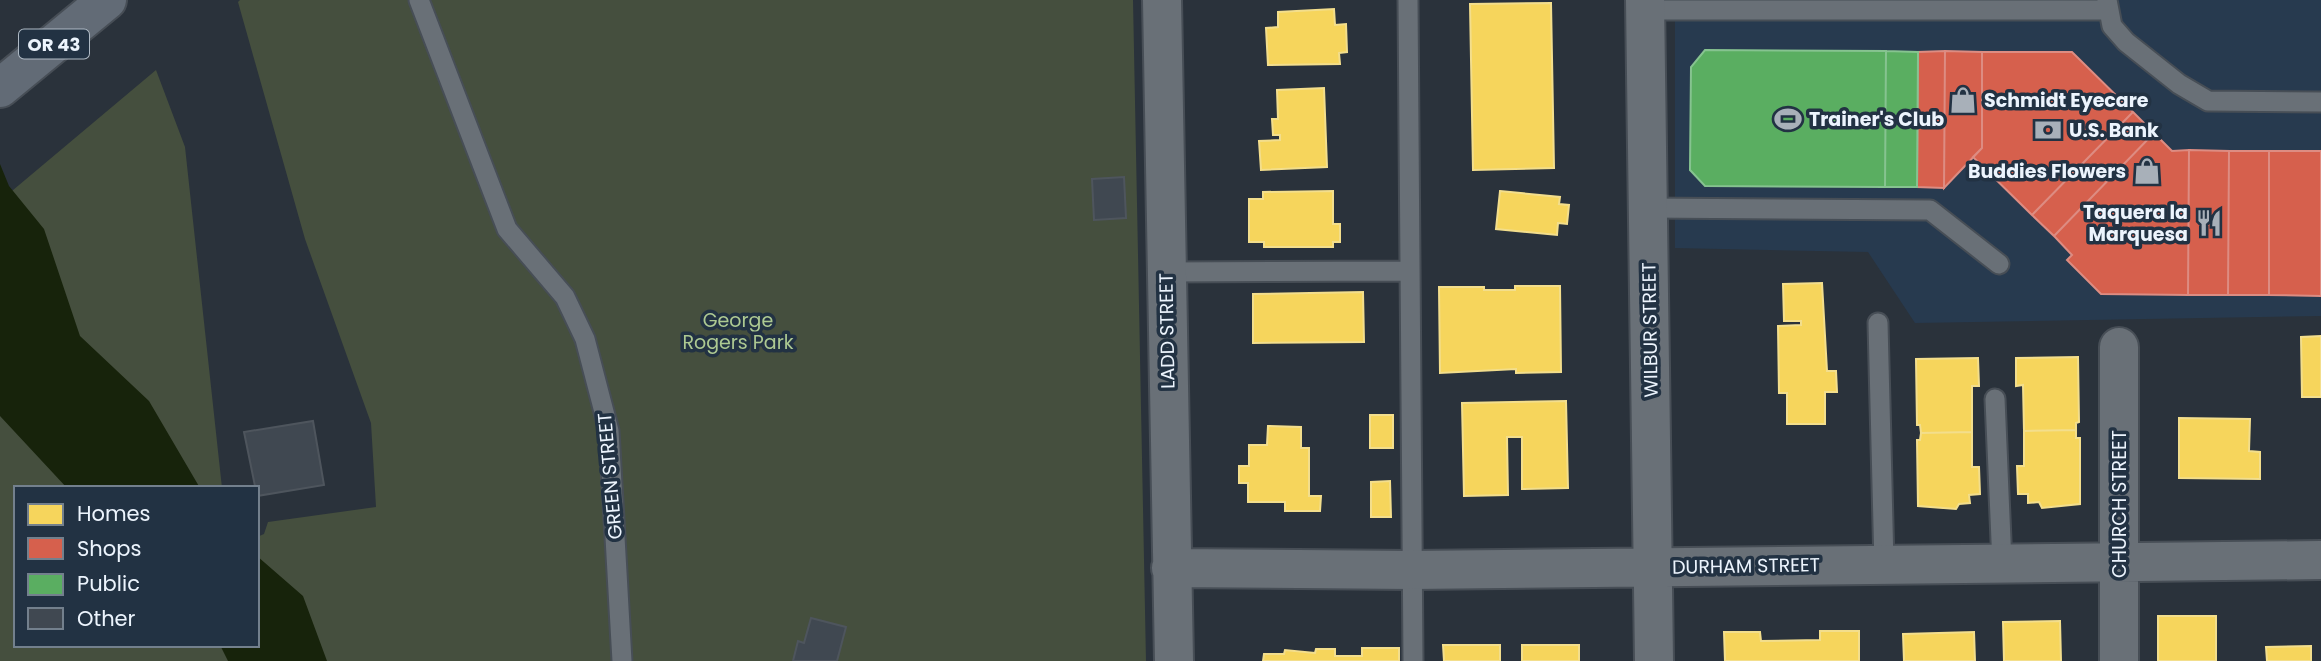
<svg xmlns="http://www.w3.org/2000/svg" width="2321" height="661" font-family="Poppins,sans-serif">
	<rect width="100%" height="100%" fill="#2a323b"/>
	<path fill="#273a4f" d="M1675,0H2321V316L1915,323L1868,252L1675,248Z"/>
	<path fill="#454f3e" d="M240,0H1133L1146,661H0V201L156,70L185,147L222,488H16V645H257V537L264,534L268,522L376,507L371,423L305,239L238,2Z"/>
	<path fill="#17230b" d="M0,164L9,186L44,229L80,336L149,401L200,488H67L0,416Z
		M257,556L303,596L327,661H228L220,645H257Z"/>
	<path fill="#f6d55c" stroke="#f3de8c" stroke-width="2" d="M1551,3L1554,168L1473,170L1470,4Z
		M1334,9L1335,25L1346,24L1347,52L1339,53L1340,64L1268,65L1266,28L1278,27V12Z
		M1324,88L1327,167L1261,170L1259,141L1280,140V135H1273L1272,119H1278L1277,90Z
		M1333,191V224H1340V242H1333V247H1264V242H1249V199H1263V192Z
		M1500,191L1560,197L1559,204L1569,205L1567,224L1558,223L1557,235L1496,229Z
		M1822,283L1827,371H1836L1837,392H1825V424H1787V393H1779L1778,326L1801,325V321H1784L1783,284Z
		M1515,286H1560L1561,372L1516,373V369L1440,373L1439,287H1484V290H1515Z
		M1363,292L1364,342L1253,343V294Z
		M2321,336V397H2302L2301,337Z
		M2078,357L2079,422L2076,423V430L2024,431L2023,385L2016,386V358Z
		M1978,358L1979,386H1972V432L1921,433L1920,425H1917L1916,359Z
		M1566,401L1568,488L1522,489V437H1507L1508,495L1464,496L1462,403Z
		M1370,415H1393V448H1370Z
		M2179,418L2250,419L2249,451L2260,452V479L2179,478Z
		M1268,426L1301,427V448H1309V496H1321L1320,511H1285V502H1248V483H1239V466H1249V445H1267Z
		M2076,430V438H2080V504L2042,508L2039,502L2028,503V494H2018L2017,466H2024V431Z
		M1972,432V467H1979L1980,494L1969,495L1970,503L1959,504L1956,509L1918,506L1917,440H1920L1921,433Z
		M1390,481L1391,517H1371V482Z
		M2158,616H2216V661H2158Z
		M2060,621L2061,661H2004L2003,622Z
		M1820,631H1859V661H1725L1724,632H1760L1761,641L1820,640Z
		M1974,632L1975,661H1904L1903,634Z
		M1443,645H1500V661H1444Z
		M1522,645H1579V661H1522Z
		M2311,646V661H2267L2266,647Z
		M1362,648H1399V661H1263L1264,654H1284L1285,650L1315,653L1316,649H1335V656H1362Z"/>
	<path fill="#d6604d" stroke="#dd8c82" stroke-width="2" d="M1945,51L1944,188L1917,187L1918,52Z
		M1945,51L1982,52V148L1944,188Z
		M1982,52H2072L2133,112L2032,215L1973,157L1982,148Z
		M2133,112L2154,133L2054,236L2032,215Z
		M2154,133L2172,151L2189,150L2188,295L2101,294L2067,260L2072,255L2054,236Z
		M2189,150L2229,151L2228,295H2188Z
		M2229,151H2269V295H2228Z
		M2269,151H2321V296L2269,295Z"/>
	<path fill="#5aae61" stroke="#86c390" stroke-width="2" d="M1705,50L1886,51L1885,187L1705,186L1690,170L1691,67Z
		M1886,51L1918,52L1917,187H1885Z"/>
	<path fill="#404851" stroke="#4e555d" stroke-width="2" d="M1124,177L1126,218L1094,220L1092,179Z
		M313,421L324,485L257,496L244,432Z
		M811,618L846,627L837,661H793L798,641L804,643Z"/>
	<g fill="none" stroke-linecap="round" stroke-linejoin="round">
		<defs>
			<path id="service" d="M419,0L507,229L565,297L585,339L609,431L622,661
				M1408,0L1413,661
				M2107,0L2112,26L2126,42L2179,84L2208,101L2321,102
				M1645,10H2108
				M1648,208L1930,210L1999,264
				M1166,272L1410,271
				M1878,323L1884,565
				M1995,399L2002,564"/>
			<path id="minor" d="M1162,0L1174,661
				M1645,0L1654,661
				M1171,568L1412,570L2321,560
				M2119,661V347"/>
			<path id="primary" d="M0,88L107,0"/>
		</defs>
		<use href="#service" stroke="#474e56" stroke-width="23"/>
		<use href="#minor" stroke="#474e56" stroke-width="42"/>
		<use href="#primary" stroke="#474e56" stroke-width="42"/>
		<use href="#service" stroke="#697077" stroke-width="19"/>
		<use href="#minor" stroke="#697077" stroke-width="38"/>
		<use href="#primary" stroke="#626b76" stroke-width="38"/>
	</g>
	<defs>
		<symbol id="shop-bare" viewBox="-9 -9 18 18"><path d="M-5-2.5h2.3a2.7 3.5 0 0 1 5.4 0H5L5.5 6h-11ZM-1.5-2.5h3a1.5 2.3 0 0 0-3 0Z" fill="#a8b0b9" stroke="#223243" stroke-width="2.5" paint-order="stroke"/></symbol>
		<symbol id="stadium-bare" viewBox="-9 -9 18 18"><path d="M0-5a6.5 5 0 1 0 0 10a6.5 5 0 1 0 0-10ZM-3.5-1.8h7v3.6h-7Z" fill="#a8b0b9" stroke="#223243" stroke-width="2.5" paint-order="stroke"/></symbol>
		<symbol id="bank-bare" viewBox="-9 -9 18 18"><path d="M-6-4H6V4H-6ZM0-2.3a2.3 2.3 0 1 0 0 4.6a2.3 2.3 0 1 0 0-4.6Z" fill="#a8b0b9" stroke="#223243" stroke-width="2.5" paint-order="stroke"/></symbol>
		<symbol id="restaurant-bare" viewBox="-9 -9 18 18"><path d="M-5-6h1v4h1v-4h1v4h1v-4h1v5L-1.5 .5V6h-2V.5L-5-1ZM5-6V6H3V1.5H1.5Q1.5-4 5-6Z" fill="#a8b0b9" stroke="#223243" stroke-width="2.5" paint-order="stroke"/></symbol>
	</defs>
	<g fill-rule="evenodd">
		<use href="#shop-bare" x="1944" y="81" width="38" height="38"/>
		<use href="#stadium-bare" x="1769" y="100" width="38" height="38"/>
		<use href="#bank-bare" x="2029" y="111" width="38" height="38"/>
		<use href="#shop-bare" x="2128" y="152" width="38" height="38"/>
		<use href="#restaurant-bare" x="2190" y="204" width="38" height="38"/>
	</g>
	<g text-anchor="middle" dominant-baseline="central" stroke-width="7" stroke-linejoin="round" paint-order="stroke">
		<rect fill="#223243" stroke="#afbac5" stroke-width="2" x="19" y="29.5" width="70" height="29" rx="5"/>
		<g font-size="18" font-weight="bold" fill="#ecf4fd">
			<text x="54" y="44">OR 43</text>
		</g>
		<g font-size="19" font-weight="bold" fill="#ecf4fd" stroke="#223243" text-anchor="start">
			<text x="1984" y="100">Schmidt Eyecare</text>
			<text x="1809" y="119">Trainer's Club</text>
			<text x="2069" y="130">U.S. Bank</text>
			<text x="2126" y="171" text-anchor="end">Buddies Flowers</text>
			<text x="2188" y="212" text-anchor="end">Taquera la<tspan x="2188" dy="22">Marquesa</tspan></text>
		</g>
		<g font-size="19" fill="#adc992" stroke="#223243">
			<text x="738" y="320">George<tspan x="738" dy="22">Rogers Park</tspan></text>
		</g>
		<g font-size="19" fill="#ecf4fd" stroke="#223243">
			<text transform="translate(1650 330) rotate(-91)">WILBUR STREET</text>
			<text transform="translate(1167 331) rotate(-91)">LADD STREET</text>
			<text transform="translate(610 476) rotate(-95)">GREEN STREET</text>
			<text transform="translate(2119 504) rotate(-90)">CHURCH STREET</text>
			<text transform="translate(1746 566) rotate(-1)">DURHAM STREET</text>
		</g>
	</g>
	<rect x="14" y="486" width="245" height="161" fill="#223243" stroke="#73808d" stroke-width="2"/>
	<rect x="28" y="504" width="35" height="21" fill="#f6d55c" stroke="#73808d" stroke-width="2"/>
	<text x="77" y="521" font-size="21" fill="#ecf4fd">Homes</text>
	<rect x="28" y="538" width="35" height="21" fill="#d6604d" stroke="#73808d" stroke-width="2"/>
	<text x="77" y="556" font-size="21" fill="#ecf4fd">Shops</text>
	<rect x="28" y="574" width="35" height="21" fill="#5aae61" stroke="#73808d" stroke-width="2"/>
	<text x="77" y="591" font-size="21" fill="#ecf4fd">Public</text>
	<rect x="28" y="608" width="35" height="21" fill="#404851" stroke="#73808d" stroke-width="2"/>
	<text x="77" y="626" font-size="21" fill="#ecf4fd">Other</text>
</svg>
